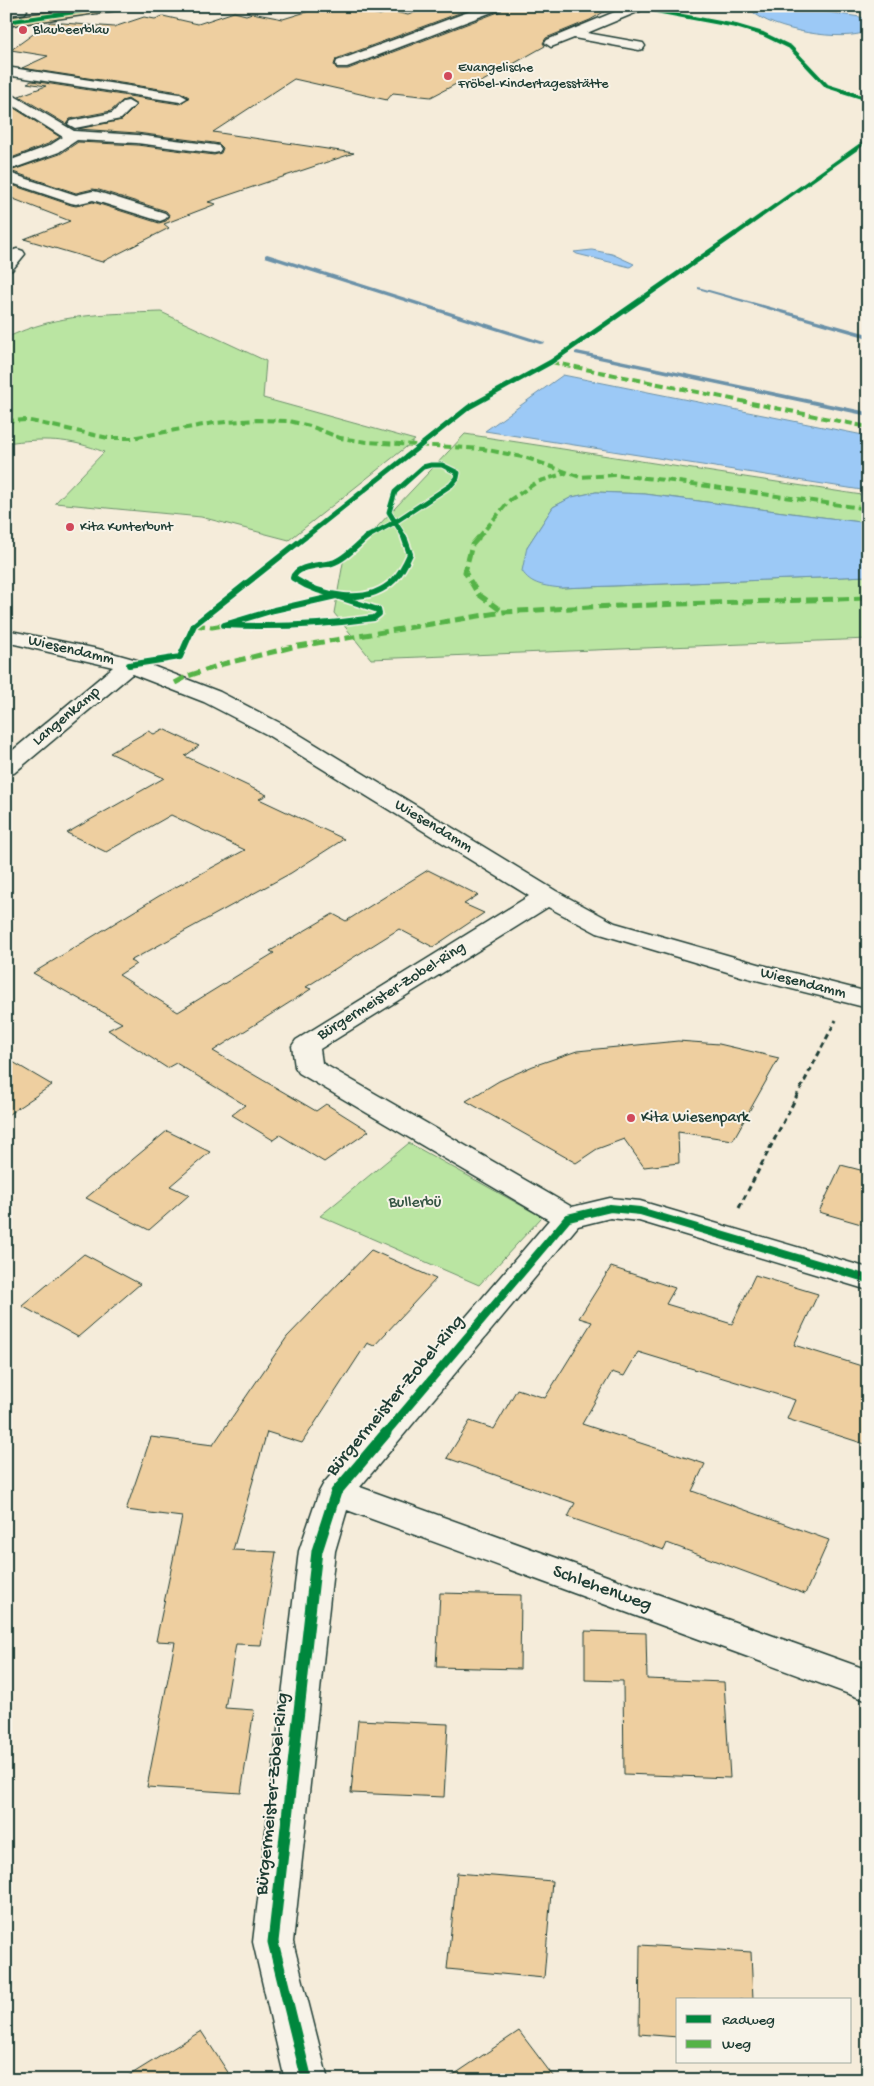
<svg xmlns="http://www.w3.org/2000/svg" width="874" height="2086" font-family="'Gochi Hand',sans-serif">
	<rect width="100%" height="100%" fill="#f5ecda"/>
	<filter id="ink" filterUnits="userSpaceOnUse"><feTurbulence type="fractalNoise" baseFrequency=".02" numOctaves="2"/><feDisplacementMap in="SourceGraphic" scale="10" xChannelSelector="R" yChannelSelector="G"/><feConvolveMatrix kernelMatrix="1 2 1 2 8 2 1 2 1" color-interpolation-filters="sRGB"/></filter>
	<g filter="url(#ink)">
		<path fill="#bae5a2" stroke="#6c916b" d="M161,312L266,361L263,398L415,440L289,540L201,517L55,503L104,452C69,438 43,438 6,443V338C58,313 105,314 161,312Z
			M465,434L868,496V523L645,494L596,492L572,497L553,507L527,547L561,588L868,576V639L371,659L334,613L343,563Z
			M409,1143L542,1217L479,1285L320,1216Z"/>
		<path fill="#9cc9f6" stroke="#6a91a8" d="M758,6H787L860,17L868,19V31C844,43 770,30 752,11Z
			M592,250L612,254L634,264L630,267L577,254L574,252Z
			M563,375L868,436V491L485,431Z
			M596,492L645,494L868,523V576L561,588C545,586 531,585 522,571L527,547L553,507L572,497Z"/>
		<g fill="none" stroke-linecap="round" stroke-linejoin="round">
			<path fill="#6a91a8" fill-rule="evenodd" d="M267,254L544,342L545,343L540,344L265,257V255Z
				M698,287L868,334V338L698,289Z
				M577,351L868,412V416L575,354V352Z"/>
		</g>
		<path fill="#eecfa0" stroke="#1f3d34" d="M326,6H339L380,15L390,11L408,15L431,6H478L336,59L334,65L337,69H348L501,11L504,6H614L590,20L546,38L543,43L545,46L474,86L456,84L431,97L393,93L387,100L294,79L213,132L354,153L208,202L216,204L164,224L169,228L102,262L24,239L70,221L6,196V183L71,205L76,206L93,202L159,223L166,221L170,216L166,211L99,190L93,189L76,193L10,171L60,154L78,142L137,145L214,155L221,153L223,148L219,144L214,143L137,133L78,129L122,120L137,105L128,99L122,101L111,111L70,119L66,124L19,96L46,86L27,83L32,81L180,104L189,97L180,92L22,68L48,56L11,50L50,22L114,27L144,17L155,19L163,16L198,24L234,12L246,15L252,13L283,19Z
			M6,103L60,137L48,144L6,160Z
			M163,729L199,746L185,756L267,795L259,799L344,839L291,873L130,961L136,964L119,975L178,1012L274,953L270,951L333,914L346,921L428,870L478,895L464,904L484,913L433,947L399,929L306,987L311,989L213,1051L316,1111L326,1104L369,1131L324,1162L280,1135L273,1140L232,1115L245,1105L176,1063L167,1068L108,1030L122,1023L33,973L159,896L245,850L171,815L106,852L67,833L164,778L110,753L148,731L154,734Z
			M678,1041L719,1044L779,1058L733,1140L678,1132L679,1163L644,1167L624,1139L597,1149L576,1163L466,1101L499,1081L533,1066L577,1051Z
			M6,1058L52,1085L6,1116Z
			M167,1131L210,1152L170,1186L189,1195L149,1230L86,1198Z
			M841,1165L868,1172V1226L819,1212Z
			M371,1250L436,1279L374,1346L367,1343L302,1443L267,1432L233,1550L276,1552L261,1645L236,1644L225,1708L254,1710L241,1793L147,1787L175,1642L156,1641L182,1517L126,1510L151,1437L213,1445L287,1337Z
			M84,1254L140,1284L78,1337L22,1306Z
			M611,1267L675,1288L666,1304L732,1324L755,1275L818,1294L794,1345L868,1368V1445L787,1419L795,1400L638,1352L624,1376L612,1372L582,1424L705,1464L692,1491L829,1540L805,1594L667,1543L664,1550L568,1517L575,1503L447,1458L470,1421L494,1429L517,1389L545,1398L592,1322L579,1318Z
			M440,1593L521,1595L520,1669L436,1667Z
			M585,1631L646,1633L647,1679L724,1682L730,1778L624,1774L623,1681L585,1680Z
			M358,1720L448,1724L444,1797L351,1793Z
			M457,1873L552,1881L544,1978L447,1969Z
			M640,1945L751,1952L753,2000H678V2037L639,2034Z
			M201,2031L233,2080H122Z
			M519,2031L556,2080H446Z"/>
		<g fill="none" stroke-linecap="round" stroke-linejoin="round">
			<defs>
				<path id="minor" d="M21,6L25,7L27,10L25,13L6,15V7Z
					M484,6H502L500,9L347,67H337L336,64L337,61Z
					M629,6L644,7L642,10L587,33L643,43L645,46L643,49L639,50L574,38L551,47L545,43L547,40Z
					M6,67L180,94L187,98L180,102L6,75Z
					M6,91L74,131L137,135L214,145L219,146L221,149L219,152L214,153L137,143L77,140L59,152L6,171V162L49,146L63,137L6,101Z
					M128,101L135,105L121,119L75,128L68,124L70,121L112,113L123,102Z
					M6,172L76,195L93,191L98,192L165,213L168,216L165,219L160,221L93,200L76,204L71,203L6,181Z
					M17,249L23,251L25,254L12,270L6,272V257L11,251Z
					M6,630L98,649L137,660L220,692L282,724L556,891L615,923L762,965L868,992V1008L744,977L597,933L548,907L320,1049L322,1063L572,1207L610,1198L640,1201L868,1268V1290L639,1221L610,1218L578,1226L360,1487L868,1670V1701L347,1510L335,1551L293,1942L328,2080H285L253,1942L299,1551L319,1492L324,1483L549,1220L299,1073L295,1067L292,1046L296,1040L529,896L266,734L204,702L132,674L14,773L6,775V756L113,667L6,642Z"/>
				<path id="major" d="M91,6H124L118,10L6,26V18Z"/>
			</defs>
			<use href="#minor" stroke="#1f3d34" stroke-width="3"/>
			<use href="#major" stroke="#1f3d34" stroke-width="3"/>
			<path stroke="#1f3d34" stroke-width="3" stroke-dasharray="5.5 4" stroke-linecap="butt" d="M739,1208L836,1020"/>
			<use href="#minor" fill="#f7f3e8" fill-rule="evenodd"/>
			<use href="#major" fill="#f9deab" fill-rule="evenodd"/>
			<path stroke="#55b346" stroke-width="4" stroke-dasharray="8 4" stroke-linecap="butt" d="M551,362L868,427
				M6,421L26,420L108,438H132L214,423L257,420L289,421L310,426L340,438L367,442L483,449L527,458L580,477L614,475L665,480L868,509
				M478,538L510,500L537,482L566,473"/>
			<path stroke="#55b346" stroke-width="5" stroke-dasharray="11 5" stroke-linecap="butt" d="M479,537L472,545L465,572L478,594L503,612
				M194,625L212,627L224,625
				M175,683L188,676L223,664L293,647L503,612L589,607L868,598"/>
			<defs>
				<path id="cycleway-far4" d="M656,11L736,26L763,34L790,47L827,86L868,99
					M6,22L118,6
					M734,235L868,140"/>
				<path id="cycleway-far3" d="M431,465H442L458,473L457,478L451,485L395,522L389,512L395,492L423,467Z
					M395,522L405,538
					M304,538L469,407L551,362L735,234
					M365,538L395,522"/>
				<path id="cycleway-far2" d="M367,537C357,545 344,560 332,563C321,566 296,565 293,578C321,596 367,607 394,580C401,573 406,563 410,554L404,537
					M336,596L378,610L379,614L374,618C324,625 275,628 224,625L274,610Z
					M129,665L180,657L194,625L305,537"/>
				<path id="cycleway-far1" d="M385,1434L568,1218L610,1208L640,1211L868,1279"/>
				<path id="cycleway" d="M307,2080L273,1942L317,1551L336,1492L386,1433"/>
			</defs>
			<use href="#cycleway-far4" stroke="#f7f3e8" stroke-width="5"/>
			<use href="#cycleway-far3" stroke="#f7f3e8" stroke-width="7"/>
			<use href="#cycleway-far2" stroke="#f7f3e8" stroke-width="9"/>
			<use href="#cycleway-far1" stroke="#f7f3e8" stroke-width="11"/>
			<use href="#cycleway" stroke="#f7f3e8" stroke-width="14"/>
			<use href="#cycleway-far4" stroke="#00873e" stroke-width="4"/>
			<use href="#cycleway-far3" stroke="#00873e" stroke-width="5"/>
			<use href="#cycleway-far2" stroke="#00873e" stroke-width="6"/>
			<use href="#cycleway-far1" stroke="#00873e" stroke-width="8"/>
			<use href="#cycleway" stroke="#00873e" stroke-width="11"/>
		</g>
	</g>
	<g fill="#d1495b" stroke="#f7f3e8" stroke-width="2">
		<circle cx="23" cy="30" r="5"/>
		<circle cx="448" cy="76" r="5"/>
		<circle cx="70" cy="527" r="5"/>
		<circle cx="631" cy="1118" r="5"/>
	</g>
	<g text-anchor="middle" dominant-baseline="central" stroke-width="4" stroke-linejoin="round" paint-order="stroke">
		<g font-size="14" fill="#1f3d34" stroke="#f7f3e8" text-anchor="start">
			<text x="33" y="30">Blaubeerblau</text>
			<text x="458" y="68">Evangelische<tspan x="458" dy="16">Fröbel-Kindertagesstätte</tspan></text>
			<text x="80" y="527">Kita Kunterbunt</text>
		</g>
		<g font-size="16" fill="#1f3d34" stroke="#f7f3e8">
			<text transform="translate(71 651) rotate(13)">Wiesendamm</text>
			<text transform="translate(67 717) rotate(-40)">Langenkamp</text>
			<text transform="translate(433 827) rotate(31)">Wiesendamm</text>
			<text transform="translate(803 984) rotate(14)">Wiesendamm</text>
			<text transform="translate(392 992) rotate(-32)">Bürgermeister-Zobel-Ring</text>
		</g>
		<g font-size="16" fill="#1f3d34" stroke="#f7f3e8" text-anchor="start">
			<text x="641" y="1118">Kita Wiesenpark</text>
		</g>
		<g font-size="16" fill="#365644" stroke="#f7f3e8">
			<text x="415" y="1203">Bullerbü</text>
		</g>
		<g font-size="19" fill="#1f3d34" stroke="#f7f3e8">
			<text transform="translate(396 1396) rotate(-50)">Bürgermeister-Zobel-Ring</text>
			<text transform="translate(602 1589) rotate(20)">Schlehenweg</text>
			<text transform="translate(273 1794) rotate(-84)">Bürgermeister-Zobel-Ring</text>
		</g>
	</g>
	<rect width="874" height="2086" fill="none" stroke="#f7f3e8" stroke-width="25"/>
	<rect x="12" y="12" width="849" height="2061" fill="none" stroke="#1f3d34" stroke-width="2" filter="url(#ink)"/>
	<rect x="676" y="1998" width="175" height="65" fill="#f7f3e8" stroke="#a1aaa0"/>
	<rect x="686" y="2015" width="25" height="8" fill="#00873e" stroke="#a1aaa0"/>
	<text x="722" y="2024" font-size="15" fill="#1f3d34">Radweg</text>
	<rect x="686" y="2040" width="25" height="8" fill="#55b346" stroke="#a1aaa0"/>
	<text x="722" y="2048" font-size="15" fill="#1f3d34">Weg</text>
</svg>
